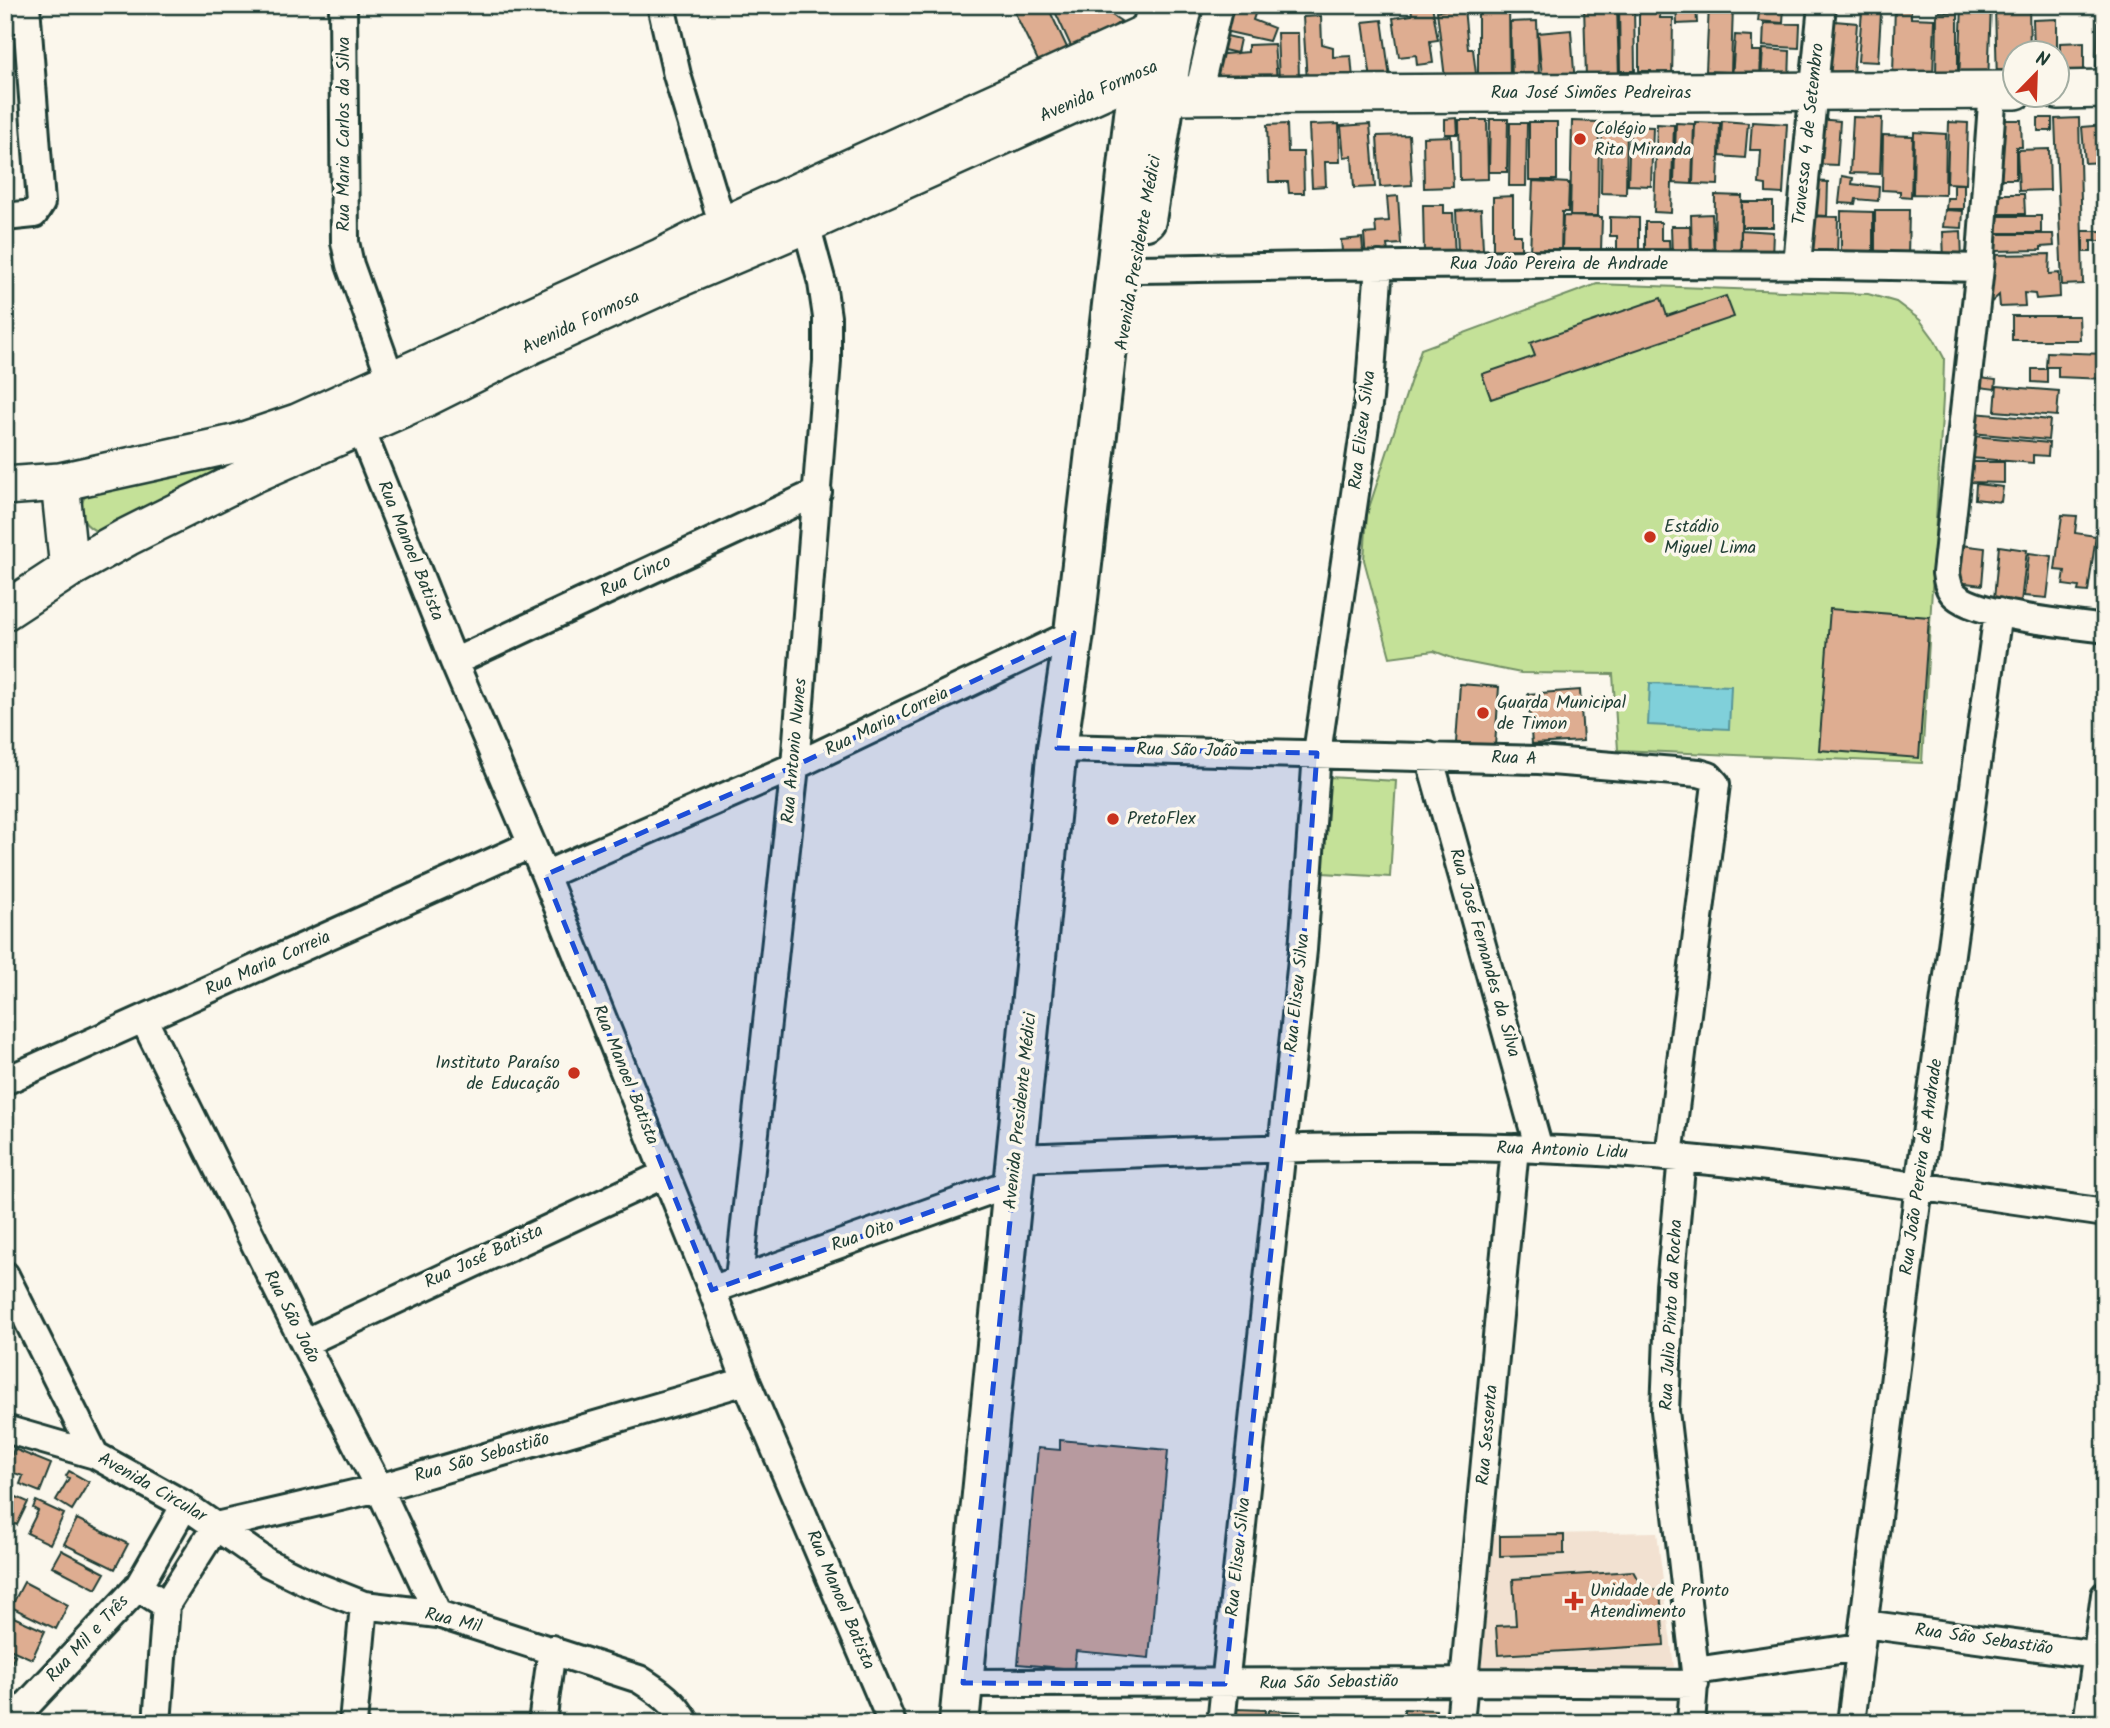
<svg xmlns="http://www.w3.org/2000/svg" width="2110" height="1728" font-family="Kalam,sans-serif">
	<rect width="100%" height="100%" fill="#fbf7ec"/>
	<filter id="ink" filterUnits="userSpaceOnUse"><feTurbulence type="fractalNoise" baseFrequency=".0143" numOctaves="2"/><feDisplacementMap in="SourceGraphic" scale="14" xChannelSelector="R" yChannelSelector="G"/><feConvolveMatrix kernelMatrix="1 2 1 2 8 2 1 2 1" color-interpolation-filters="sRGB"/></filter>
	<g filter="url(#ink)">
		<path fill="#f2e1d1" d="M1657,1532L1674,1667L1476,1673L1488,1535Z"/>
		<path fill="#c4e198" stroke="#728f66" stroke-width="2" d="M1597,284L1868,294L1896,302L1920,320L1934,339L1944,358L1943,398L1922,763L1618,750L1613,674L1521,673L1460,661L1434,651L1390,657L1364,560L1367,514L1421,349Z
			M232,460L235,464L104,535C78,524 73,509 92,487Z
			M1329,777L1396,781L1390,877L1323,873Z"/>
		<path fill="#80d0da" stroke="#599598" stroke-width="2" d="M1650,683L1731,686L1729,729L1648,725Z"/>
		<path fill="#dead91" stroke="#1f3d34" stroke-width="2" d="M1011,5H1047L1072,58L1043,71Z
			M1052,5H1096L1121,21L1075,55Z
			M1228,5H1245L1256,11L1253,20L1274,28L1269,41L1224,31Z
			M1411,5H1432L1438,40L1430,41L1433,63L1417,65L1416,55L1399,57L1393,18L1412,15Z
			M1478,5H1509L1510,81H1478Z
			M1584,5H1617L1619,77L1586,78Z
			M1619,5H1634L1635,71H1620Z
			M1639,5H1660V18H1673L1672,83H1652L1651,71H1639Z
			M1676,5H1696L1697,23L1677,24Z
			M1709,5H1733L1731,72L1706,71Z
			M1760,5H1784L1783,23L1758,21Z
			M1895,5H1911V18L1935,19L1933,76L1893,74Z
			M1962,5H1991L1988,83L1959,82Z
			M2029,5L2030,52H2016V82H1997L1995,6Z
			M1464,8L1468,49H1473L1476,74L1445,78L1437,11Z
			M1862,11L1881,13L1878,62L1858,61Z
			M1937,12H1958V76H1936Z
			M1321,16L1322,44L1333,47V57L1351,56L1353,79L1307,82L1303,17Z
			M2057,19V52H2034L2033,20Z
			M1382,20L1391,85L1372,87L1363,22Z
			M1823,20L1857,23L1853,75L1823,73Z
			M1537,21L1539,77L1512,78L1510,22Z
			M1764,23L1800,24L1799,48L1763,46Z
			M2098,23H2105V69H2096Z
			M1571,30L1575,85L1543,87L1538,33Z
			M1277,33H1298L1299,82H1279Z
			M1218,34L1240,39L1237,53L1215,48Z
			M1735,35L1752,36V51H1761L1760,81L1732,79Z
			M2084,42V72H2060V43Z
			M1274,44L1277,81L1205,86L1212,55L1248,52V45Z
			M1763,49L1790,51L1789,82L1761,80Z
			M1853,117L1882,118L1880,174L1850,173Z
			M1457,118L1458,134H1445V119Z
			M2038,118H2052V131H2038Z
			M2079,118L2083,284L2062,285L2055,119Z
			M1490,119H1508L1507,172H1489Z
			M1817,119L1840,121L1837,165L1814,164Z
			M1459,120H1487L1488,179L1460,180Z
			M1993,120H2021L2022,147H2016V179H1994Z
			M1572,121L1599,122L1598,216H1570Z
			M1722,121L1748,123L1745,158L1720,156Z
			M1529,122H1557V180H1529Z
			M1695,122L1720,123L1718,185L1693,184Z
			M1752,122L1787,124L1783,194L1766,193V185L1759,184L1761,150H1750Z
			M1949,122L1968,123L1966,184L1947,183Z
			M1510,123H1527L1526,186H1509Z
			M1676,123L1694,124L1692,184L1674,183Z
			M1287,124L1288,152H1303L1304,193H1289L1288,182H1269L1267,125Z
			M1339,124L1340,162H1325L1326,186L1312,187L1309,125Z
			M1370,124L1375,187L1354,188L1352,156L1344,157L1341,126Z
			M1602,124H1627L1626,194L1601,193Z
			M1657,124L1674,125L1671,213L1654,212Z
			M2105,125V162L2085,163L2082,127Z
			M1630,126L1653,127L1651,186L1628,185Z
			M1914,132L1946,134L1945,195L1913,194Z
			M1409,135L1412,185L1380,187L1377,136Z
			M1883,135L1913,136L1911,197L1900,196V191L1882,190Z
			M1451,136L1453,187L1424,188L1423,137Z
			M2049,149L2050,190L2019,191L2017,150Z
			M1842,176L1853,178L1852,184L1879,187L1878,201L1856,199L1855,204L1839,203Z
			M1533,181L1569,183L1568,212H1562L1561,253L1530,252Z
			M1810,181L1828,182L1827,216L1809,215Z
			M1954,184H1964V209H1946L1947,198H1954Z
			M1999,194H2024L2025,214H1999Z
			M1715,195L1742,196L1740,260L1714,259Z
			M1398,196L1401,244L1387,245L1389,259L1366,260L1364,234L1376,233L1375,222L1389,221L1387,197Z
			M1513,196V235H1521V252H1493V197Z
			M1742,202H1773V227H1742Z
			M1423,205H1444V213H1453L1455,259L1424,254Z
			M1481,209L1483,249L1458,251L1456,211Z
			M1875,210H1909L1908,258L1875,262Z
			M1945,210L1963,211L1962,228L1943,227Z
			M1841,211L1873,212V262H1841Z
			M1712,214L1714,259H1692L1691,215Z
			M1563,216L1602,217L1601,251L1562,250Z
			M1807,216L1838,217L1837,260L1806,259Z
			M1991,216H2041V233H1991Z
			M1610,217L1639,218V257H1617V236H1610Z
			M1645,222H1661V240H1669L1670,259L1645,260Z
			M1671,226H1690L1691,258H1672Z
			M1741,230L1773,232L1772,258L1741,257Z
			M1961,231L1962,261L1944,262L1943,232Z
			M2083,231H2105V241H2091V252H2083Z
			M1993,234H2053L2054,246L2041,247V250L1994,251Z
			M1362,238L1364,260L1343,262L1341,240Z
			M2050,254L2049,274L2059,273L2060,297L2036,299L2035,294L2024,293L2025,306L2000,307L1999,295L1986,307L1989,255Z
			M1726,296L1734,317L1491,399L1482,374L1535,356L1530,343L1661,298L1667,316Z
			M2012,316H2079L2080,340H2012Z
			M2047,352L2105,354V379L2058,377V367H2046Z
			M2032,369H2047V383L2032,382Z
			M1980,378L1996,380L1995,389L1979,387Z
			M1997,386L2059,391L2057,416L1995,411Z
			M1974,413L2050,420L2048,440L1972,433Z
			M1973,436L2049,443L2048,456L2033,455V463L1971,458Z
			M1970,462H2004V483L1970,482Z
			M1976,484L2003,487L2001,502L1975,499Z
			M2062,515L2077,516L2075,533L2096,536L2088,592L2078,591L2079,587L2063,585L2065,571L2055,570Z
			M1961,545L1985,548L1982,585L1957,582Z
			M1999,546L2027,550L2021,602L1994,599Z
			M2029,553L2052,556L2047,598L2024,596Z
			M1830,609L1929,617L1919,758L1819,750Z
			M1460,684L1499,687L1495,746L1456,743Z
			M1580,690L1583,741L1532,744L1528,694Z
			M1060,1440L1168,1450L1149,1658L1076,1651L1074,1669L1018,1664L1038,1448L1060,1450Z
			M14,1449L51,1464L40,1492L20,1484L23,1476L6,1470Z
			M69,1471L89,1482L72,1510L56,1500L69,1478L66,1476Z
			M5,1492L28,1502L17,1525L5,1520Z
			M36,1501L64,1514L50,1544L27,1533L38,1511L33,1508Z
			M77,1519L128,1544L115,1569L64,1544Z
			M1564,1535V1554L1500,1556V1536Z
			M61,1550L105,1573L96,1589L52,1566Z
			M1633,1571L1644,1591L1660,1590L1664,1645L1498,1655L1496,1626L1516,1625L1513,1579Z
			M24,1582L68,1605L56,1629L11,1607Z
			M9,1615L45,1631L32,1659L5,1647V1623Z
			M5,1650L15,1655L5,1677Z
			M1235,1709L1266,1710L1265,1723H1235Z
			M1404,1709L1436,1710V1723H1404Z
			M1269,1710L1301,1712L1300,1723H1268Z
			M1336,1714L1360,1715V1723H1336Z"/>
		<g fill="none" stroke-linecap="round" stroke-linejoin="round">
			<defs>
				<path id="minor" d="M343,5L345,242L350,265L392,382
					M661,5L677,75L723,226
					M1993,90L1980,268L1946,573C1947,580 1948,587 1953,593C1972,616 2073,624 2105,629
					M1198,94L1219,5
					M5,217L34,214L41,203L26,5
					M1797,264L1822,5
					M1138,269C1419,264 1700,261 1980,268
					M360,427L454,662L545,875L712,1290L746,1381L892,1723
					M454,662L818,492
					M1057,748L1539,760L1699,773L1709,776L1716,784L1669,1156
					M1429,756L1539,1149
					M545,875L795,766L1074,633
					M144,1020L304,1343L379,1488L438,1614
					M5,1081L530,845
					M1682,1157L1670,1286L1665,1411L1695,1671L1691,1723
					M1016,1158C1190,1152 1364,1142 1538,1149C1728,1156 1917,1186 2105,1213
					M5,1275L95,1455
					M739,1279L795,766L827,361V317L822,283L806,224
					M725,1285L1014,1182
					M304,1343L665,1174
					M5,1429L95,1455L185,1505L268,1563L311,1584L364,1605L438,1614L639,1679C658,1691 676,1703 686,1723
					M216,1526L379,1488L746,1381
					M138,1587L166,1605L157,1723
					M166,1605L216,1526
					M1864,1624L2105,1656
					M1695,1671L1860,1647
					M963,1683L1464,1682L1695,1684
					M10,1723L138,1587L185,1505
					M353,1723L364,1605
					M542,1723L552,1649
					M1221,1723L1303,950L1317,753L1369,398L1379,265
					M1460,1723L1515,1148
					M1851,1723L1919,1186L1998,612
					M2087,1723L2105,1595"/>
				<path id="secondary" d="M2058,90L2105,89
					M1167,95L2016,90
					M60,482L69,569
					M5,486L60,482L238,443L297,423L662,257L723,226L1173,21
					M5,611L69,569L127,537L253,474L425,398L531,345L672,281L806,224L1164,63"/>
				<path id="primary" d="M1146,220L1171,61L1182,11
					M959,1723L1057,748L1074,633L1134,115L1140,73L1158,5"/>
			</defs>
			<use href="#minor" stroke="#1f3d34" stroke-width="32"/>
			<use href="#secondary" stroke="#1f3d34" stroke-width="42"/>
			<use href="#primary" stroke="#1f3d34" stroke-width="44"/>
			<use href="#minor" stroke="#fbf7ec" stroke-width="26"/>
			<use href="#secondary" stroke="#fbf7ec" stroke-width="37"/>
			<use href="#primary" stroke="#fbf7ec" stroke-width="38"/>
		</g>
	</g>
	<path fill="#1d4ed8" fill-opacity="0.2" stroke="#1d4ed8" stroke-width="5" stroke-dasharray="14 9" stroke-linejoin="round" d="M1074,633L1057,748L1317,753L1303,950L1225,1684L963,1683L1014,1182L712,1290L545,875L795,766Z"/>
	<g fill="#c8321e" stroke="#fbf7ec" stroke-width="2.5">
		<circle cx="1580" cy="139" r="7"/>
		<circle cx="1650" cy="537" r="7"/>
		<circle cx="1483" cy="713" r="7"/>
		<circle cx="1113" cy="819" r="7"/>
		<circle cx="574" cy="1073" r="7"/>
		<path d="M1570.5 1590.5h7v7h7v7h-7v7h-7v-7h-7v-7h7z"/>
	</g>
	<g text-anchor="middle" dominant-baseline="central" stroke-width="7" stroke-linejoin="round" paint-order="stroke">
		<g font-size="18" fill="#1f3d34" stroke="#fbf7ec">
			<text transform="translate(1099 92) rotate(-24)">Avenida Formosa</text>
			<text x="1591" y="93">Rua José Simões Pedreiras</text>
			<text transform="translate(344 134) rotate(-90)">Rua Maria Carlos da Silva</text>
			<text transform="translate(1809 134) rotate(-84)">Travessa 4 de Setembro</text>
			<text transform="translate(1139 253) rotate(-80)">Avenida Presidente Médici</text>
			<text x="1559" y="264">Rua João Pereira de Andrade</text>
			<text transform="translate(581 323) rotate(-25)">Avenida Formosa</text>
			<text transform="translate(1363 430) rotate(-83)">Rua Eliseu Silva</text>
			<text transform="translate(410 551) rotate(68)">Rua Manoel Batista</text>
			<text transform="translate(636 577) rotate(-25)">Rua Cinco</text>
			<text transform="translate(887 722) rotate(-26)">Rua Maria Correia</text>
			<text transform="translate(795 751) rotate(-85)">Rua Antonio Nunes</text>
			<text transform="translate(1187 751) rotate(1)">Rua São João</text>
			<text transform="translate(1514 759) rotate(2)">Rua A</text>
			<text transform="translate(1484 953) rotate(74)">Rua José Fernandes da Silva</text>
			<text transform="translate(268 964) rotate(-24)">Rua Maria Correia</text>
			<text transform="translate(1298 993) rotate(-84)">Rua Eliseu Silva</text>
			<text transform="translate(625 1075) rotate(68)">Rua Manoel Batista</text>
			<text transform="translate(1021 1111) rotate(-84)">Avenida Presidente Médici</text>
			<text transform="translate(1562 1151) rotate(2)">Rua Antonio Lidu</text>
			<text transform="translate(1922 1167) rotate(-82)">Rua João Pereira de Andrade</text>
			<text transform="translate(863 1236) rotate(-19)">Rua Oito</text>
			<text transform="translate(484 1257) rotate(-25)">Rua José Batista</text>
			<text transform="translate(1672 1315) rotate(-87)">Rua Julio Pinto da Rocha</text>
			<text transform="translate(291 1317) rotate(63)">Rua São João</text>
			<text transform="translate(1488 1435) rotate(-85)">Rua Sessenta</text>
			<text transform="translate(482 1458) rotate(-16)">Rua São Sebastião</text>
			<text transform="translate(152 1488) rotate(30)">Avenida Circular</text>
			<text transform="translate(1239 1557) rotate(-84)">Rua Eliseu Silva</text>
			<text transform="translate(840 1600) rotate(67)">Rua Manoel Batista</text>
			<text transform="translate(453 1621) rotate(14)">Rua Mil</text>
			<text transform="translate(88 1639) rotate(-47)">Rua Mil e Três</text>
			<text transform="translate(1984 1640) rotate(8)">Rua São Sebastião</text>
			<text transform="translate(1329 1683) rotate(-1)">Rua São Sebastião</text>
		</g>
		<g font-size="18" fill="#1f3d34" stroke="#fbf7ec" text-anchor="start">
			<text x="1594" y="129">Colégio<tspan x="1594" dy="21">Rita Miranda</tspan></text>
			<text x="1664" y="527">Estádio<tspan x="1664" dy="21">Miguel Lima</tspan></text>
			<text x="1497" y="703">Guarda Municipal<tspan x="1497" dy="21">de Timon</tspan></text>
			<text x="1127" y="819">PretoFlex</text>
			<text x="560" y="1063" text-anchor="end">Instituto Paraíso<tspan x="560" dy="21">de Educação</tspan></text>
			<text x="1590" y="1591">Unidade de Pronto<tspan x="1590" dy="21">Atendimento</tspan></text>
		</g>
	</g>
	<rect width="2110" height="1728" fill="none" stroke="#fbf7ec" stroke-width="28"/>
	<rect x="14" y="14" width="2082" height="1700" fill="none" stroke="#1f3d34" stroke-width="2.5" filter="url(#ink)"/>
	<g transform="translate(2036 74) rotate(23)"><circle r="33" fill="#fbf7ec" stroke="#a3ada2" stroke-width="2"/>
	<path d="M0-5L12 26L0 18L-12 26Z" fill="#c8321e"/>
	<text y="-10" font-size="19" font-weight="bold" text-anchor="middle" fill="#1f3d34">N</text>
	</g>
</svg>
